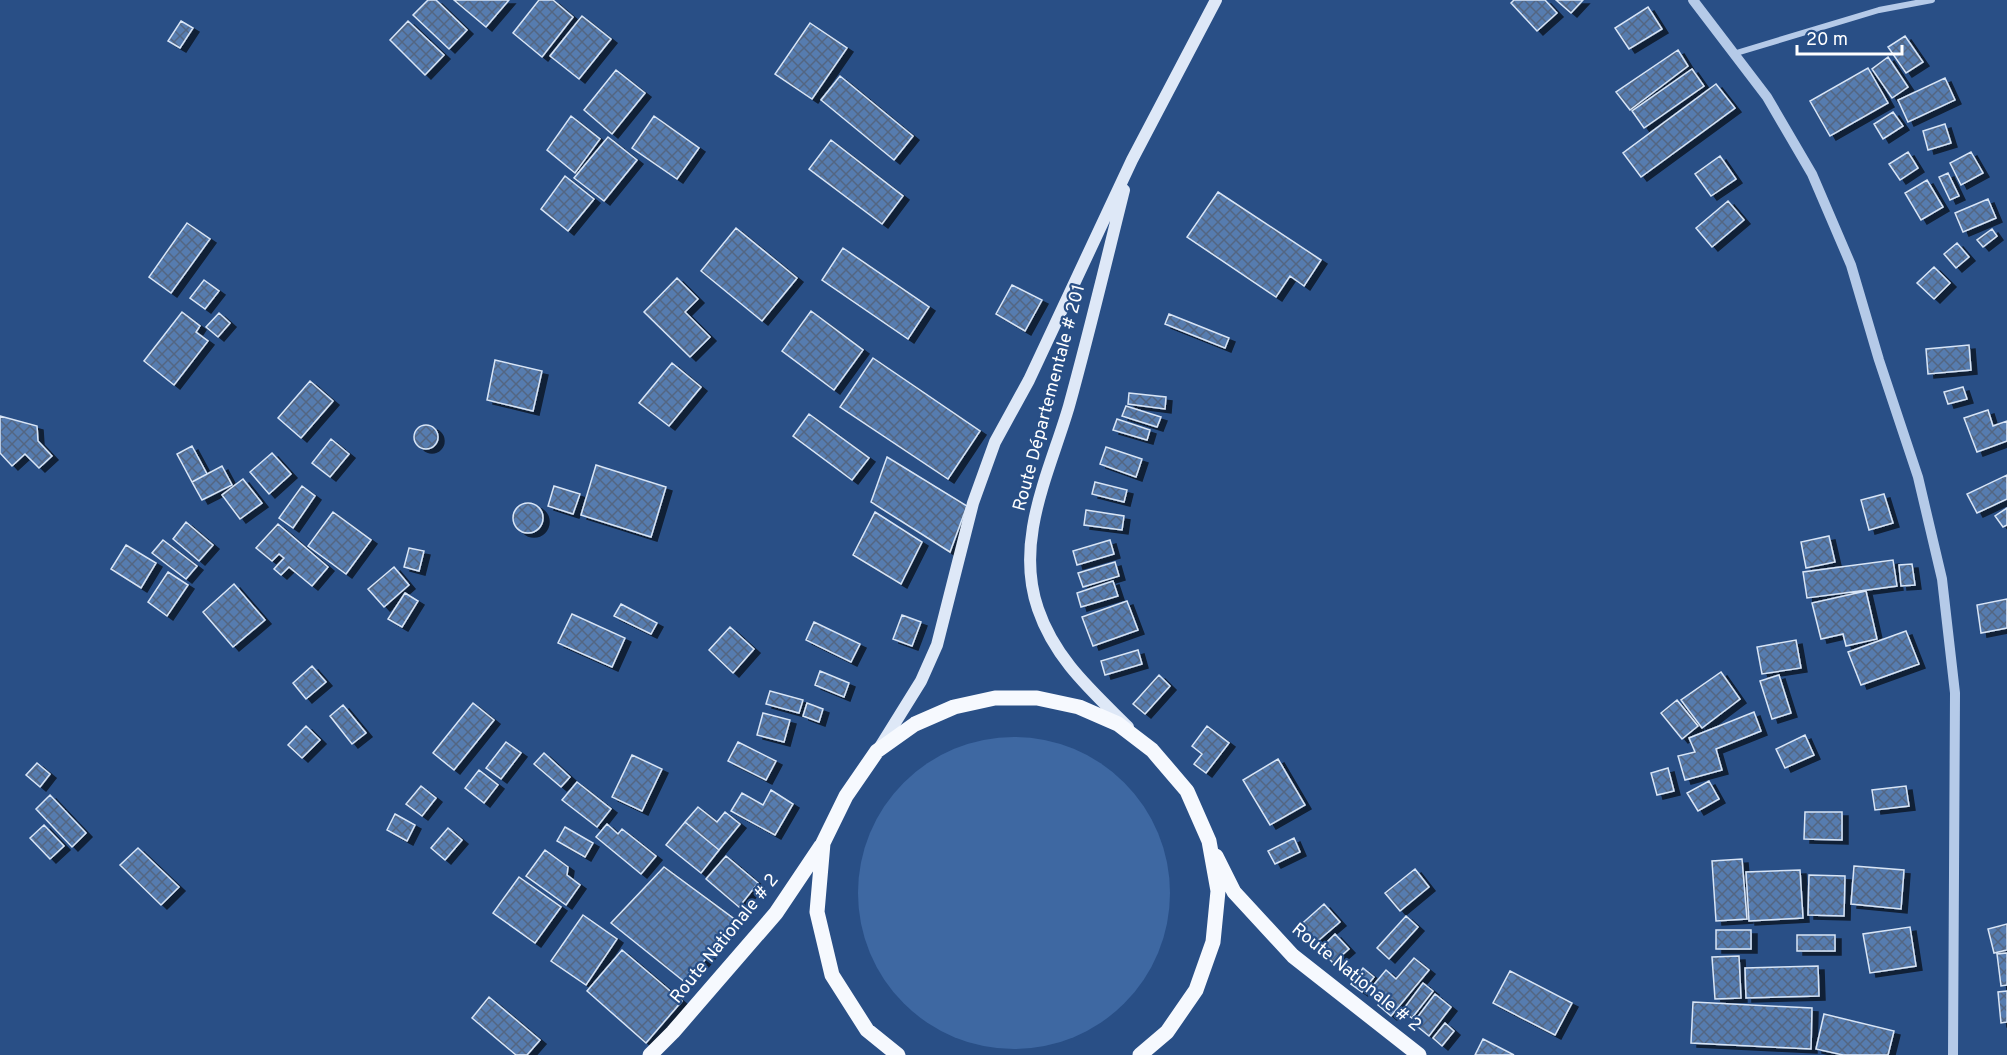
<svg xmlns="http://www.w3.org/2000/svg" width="2007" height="1055" font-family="Overpass,sans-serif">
	<defs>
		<pattern id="building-cross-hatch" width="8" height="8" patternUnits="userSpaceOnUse" patternTransform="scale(1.5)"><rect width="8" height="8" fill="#567baf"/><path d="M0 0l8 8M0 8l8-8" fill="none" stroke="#526682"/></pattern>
		<filter id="shadow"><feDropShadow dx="6" dy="4" stdDeviation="0" flood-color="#0009"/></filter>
	</defs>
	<rect width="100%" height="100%" fill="#294f86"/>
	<path fill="#3e68a2" d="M858 893a156 156 0 1 1 312 0a156 156 0 1 1-312 0Z"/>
	<path fill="url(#building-cross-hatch)" stroke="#d8e5f6" stroke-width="1.5" filter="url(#shadow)" d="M428,0H436L467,30L449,49L413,15Z
		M454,0H509L486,27Z
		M539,0H553L573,17L542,57L513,33Z
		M1514,0H1545L1557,13L1537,31L1511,3Z
		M1556,0H1583L1571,13Z
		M1648,7L1662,29L1629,49L1615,28Z
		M582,16L611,39L579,79L550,56Z
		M181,21L193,28L180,48L168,41Z
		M408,21L444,55L425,75L390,40Z
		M810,23L847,48L812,99L775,74Z
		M1905,36L1923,62L1906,73L1888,47Z
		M1678,50L1688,66L1630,110L1616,92Z
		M1888,57L1908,87L1892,98L1872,69Z
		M1868,68L1888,103L1830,136L1810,101Z
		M1692,69L1704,86L1644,128L1632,111Z
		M616,70L645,93L612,134L584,110Z
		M840,76L913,136L894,160L821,100Z
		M1945,78L1955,100L1908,122L1898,100Z
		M1716,84L1735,108L1641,177L1623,153Z
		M1893,112L1903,126L1883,139L1874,124Z
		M571,116L600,139L575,173L547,150Z
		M654,116L699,148L677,179L632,148Z
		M1945,124L1951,143L1928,150L1923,131Z
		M608,137L637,160L604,201L574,178Z
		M831,140L903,196L882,224L809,169Z
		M1908,152L1918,168L1900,180L1889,164Z
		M1971,152L1983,173L1961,185L1950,163Z
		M1720,156L1736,179L1711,196L1695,174Z
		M1948,173L1959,196L1950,200L1939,177Z
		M565,176L594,199L568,231L541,209Z
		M1927,180L1943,207L1921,220L1905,193Z
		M1218,192L1321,260L1304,286L1290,276L1276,297L1187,237Z
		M1988,199L1996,218L1963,232L1955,213Z
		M1728,201L1744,220L1712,247L1696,228Z
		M187,223L210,239L171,293L149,277Z
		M736,228L797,278L762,321L701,271Z
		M1992,229L1997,236L1983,247L1977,240Z
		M1957,243L1969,257L1956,268L1944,254Z
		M843,248L929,307L908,339L822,280Z
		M1934,267L1950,283L1934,299L1917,283Z
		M677,278L698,299L685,312L710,337L690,357L644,312Z
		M204,280L219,291L205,309L190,298Z
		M1012,285L1042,300L1025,331L996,314Z
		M811,311L863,350L834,390L782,351Z
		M182,312L200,326L196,332L208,341L174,385L144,361Z
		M219,313L230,323L218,337L206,327Z
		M1169,314L1229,338L1225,348L1165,324Z
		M1969,345L1971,370L1928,374L1926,349Z
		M873,358L980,431L948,479L840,407Z
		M495,360L542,371L533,411L487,400Z
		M672,363L701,387L669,426L639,403Z
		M310,381L333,401L301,438L278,418Z
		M1963,387L1967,399L1948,404L1944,392Z
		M1129,393L1166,397L1165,409L1128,404Z
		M1126,406L1161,417L1157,427L1122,416Z
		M1988,410L1993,426L2007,421V441L1977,452L1964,418Z
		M809,414L869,458L852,480L793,436Z
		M0,416L37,426L38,441L52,456L39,468L25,454L12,466L0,453Z
		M1117,419L1150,430L1147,440L1113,430Z
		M414 437a12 12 0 1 1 24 0a12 12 0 1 1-24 0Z
		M331,439L349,454L330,477L312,463Z
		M192,446L207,474L192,482L177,454Z
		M1106,447L1142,459L1136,477L1100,464Z
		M272,453L291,474L269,494L250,472Z
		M887,457L967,506L950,552L871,502Z
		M596,465L666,487L651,537L581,515Z
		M222,466L232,485L202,500L192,482Z
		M2007,475V499L1977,513L1967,494Z
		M243,479L262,503L240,519L222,495Z
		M1095,482L1127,490L1124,502L1092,494Z
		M302,486L315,496L293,528L279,518Z
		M554,486L580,494L573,514L548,506Z
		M1884,494L1893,523L1869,530L1861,500Z
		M513 518a15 15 0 1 1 30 0a15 15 0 1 1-30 0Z
		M2007,508V525L2003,527L1995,516Z
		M1086,510L1124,516L1122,530L1084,525Z
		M333,512L371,540L346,574L308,546Z
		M875,512L922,542L901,584L853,555Z
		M186,522L213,545L199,561L173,539Z
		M278,524L328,567L312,586L289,567L281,575L274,569L284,558L279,554L272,561L256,548Z
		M1829,536L1835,562L1806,568L1801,542Z
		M163,540L197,566L186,579L152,553Z
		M1110,540L1114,554L1077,565L1073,551Z
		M126,545L156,563L141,588L111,569Z
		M409,548L424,551L419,571L404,567Z
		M1893,560L1897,586L1807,598L1803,572Z
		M1115,562L1119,576L1083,587L1078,573Z
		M1912,564L1915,585L1901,586L1899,565Z
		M394,567L409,585L384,607L368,589Z
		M168,572L188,585L167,616L148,602Z
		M1113,581L1118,596L1081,607L1077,593Z
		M234,584L265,620L233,647L203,612Z
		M1866,591L1877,639L1846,646L1843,634L1821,639L1812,603Z
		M405,593L418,601L402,627L388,619Z
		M2007,599V628L1981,633L1977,605Z
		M1127,601L1138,630L1093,646L1082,617Z
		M621,604L657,623L651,634L614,616Z
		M572,614L625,638L612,667L558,643Z
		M902,615L921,622L912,646L893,639Z
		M814,622L860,644L851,662L806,640Z
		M730,627L754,649L733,673L709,650Z
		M1906,631L1919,664L1861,685L1848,652Z
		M1796,640L1801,668L1762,674L1757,647Z
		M1138,650L1142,664L1105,675L1101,661Z
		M312,666L326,682L306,699L293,683Z
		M820,671L849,683L844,697L815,685Z
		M1721,672L1740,699L1702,728L1681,700Z
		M1159,675L1170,686L1145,714L1133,704Z
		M1779,675L1791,713L1772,719L1760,681Z
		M770,691L803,700L799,713L766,704Z
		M1677,700L1698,726L1682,739L1661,713Z
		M473,703L494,720L454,770L433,753Z
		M807,703L823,709L819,722L803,716Z
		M343,705L366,733L352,744L330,716Z
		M1754,712L1761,731L1716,749L1722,770L1685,780L1678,756L1695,752L1689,738Z
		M763,713L790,720L784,742L757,735Z
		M306,726L320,740L302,758L288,745Z
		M1207,726L1229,743L1206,773L1194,764L1202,754L1192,746Z
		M1805,735L1814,755L1785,768L1776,749Z
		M506,742L521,753L501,779L486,768Z
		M738,742L776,761L766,780L728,761Z
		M544,753L570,777L561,787L534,764Z
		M632,755L662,769L642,811L612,797Z
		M1278,759L1305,805L1270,825L1243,780Z
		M37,763L50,774L40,787L26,775Z
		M1668,768L1674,791L1657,795L1651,773Z
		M479,770L498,785L484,803L465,788Z
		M1709,781L1719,799L1698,811L1687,793Z
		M577,782L611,809L597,827L562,800Z
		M421,786L436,798L422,816L406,804Z
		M1906,786L1909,806L1875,810L1872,790Z
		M771,790L793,804L775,835L731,811L742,793L763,805Z
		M50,795L86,833L72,847L36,809Z
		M698,807L717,822L725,812L740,824L719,850L685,822Z
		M1805,812H1842V840L1804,839Z
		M395,814L415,825L407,841L387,830Z
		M685,822L719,850L701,873L666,845Z
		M607,824L618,834L622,829L656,856L641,874L596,837Z
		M44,825L64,846L50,859L30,838Z
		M565,827L593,843L585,857L557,841Z
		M448,828L462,840L445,860L431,848Z
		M1294,838L1300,852L1275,864L1268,851Z
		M138,848L179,887L161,905L120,865Z
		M545,850L568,867L567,875L580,885L566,905L526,876Z
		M726,856L758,883L739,907L706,879Z
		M1742,859L1747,919L1716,921L1712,861Z
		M1854,866L1904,870L1901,909L1851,904Z
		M664,867L737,921L686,983L611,923Z
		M1415,869L1429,887L1400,911L1385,893Z
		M1800,870L1803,918L1749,921L1746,872Z
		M1809,875L1845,876L1844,916L1808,915Z
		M519,877L561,907L535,943L493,913Z
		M1324,904L1340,922L1312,946L1297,928Z
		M583,915L617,939L586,985L551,961Z
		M1406,916L1418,927L1389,959L1377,948Z
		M2007,924V950L1994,953L1988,929Z
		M1910,927L1916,966L1870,973L1863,934Z
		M1716,930H1751V949H1716Z
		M1335,934L1349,949L1333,963L1320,949Z
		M1797,935H1835V951H1797Z
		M622,950L682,1001L646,1043L587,991Z
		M2007,953V985L2001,986L1997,954Z
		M1739,956L1741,998L1715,999L1712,957Z
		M1414,958L1429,970L1391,1016L1378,1005L1384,999L1371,988L1386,970L1396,979Z
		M1818,966L1819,996L1746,998L1745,968Z
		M1363,968L1374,977L1362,992L1351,984Z
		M1510,971L1572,1003L1555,1035L1493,1003Z
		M1423,983L1433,991L1412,1018L1402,1011Z
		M2007,991V1022L2001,1023L1998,992Z
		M1435,994L1451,1007L1429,1036L1413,1023Z
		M489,997L540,1040L527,1055H516L472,1018Z
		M1693,1002L1812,1008L1811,1049L1691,1043Z
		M1824,1014L1894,1031L1888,1055H1843L1816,1049Z
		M1445,1023L1454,1031L1442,1046L1433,1038Z
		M1483,1039L1514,1055H1475Z"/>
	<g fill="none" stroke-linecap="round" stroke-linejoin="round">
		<path stroke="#b5cae8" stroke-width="6" d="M1733,54L1879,10L1932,0"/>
		<path stroke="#b5cae8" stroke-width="10" d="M1693,0L1767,97L1812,174L1851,265L1879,360L1918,477L1942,579L1955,693L1953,1055"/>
		<path stroke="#dee8f7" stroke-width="12" d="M1124,190C1106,262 1089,334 1069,406C1050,471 1014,540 1038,609C1055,659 1091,690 1128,727
			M880,747L921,681L937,645L973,503L995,442L1029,380L1132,160L1216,0"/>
		<path stroke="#f6f9fe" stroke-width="15" d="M1216,856L1234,892L1293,956L1419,1055
			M650,1055L673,1032L776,913L821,846
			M898,1055L867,1030L832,975L817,912L823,843L846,796L877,751L915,724L954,707L995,698H1037L1079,707L1118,724L1152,750L1187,791L1209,841L1218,891L1213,942L1196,990L1167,1032L1140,1055"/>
	</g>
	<g text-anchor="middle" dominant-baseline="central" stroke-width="4.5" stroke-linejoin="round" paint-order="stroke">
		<g font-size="18" fill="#fff" stroke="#294f86">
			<text transform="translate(1050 398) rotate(-75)">Route Départementale # 201</text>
			<text transform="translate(725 939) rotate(-51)">Route Nationale # 2</text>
			<text transform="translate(1356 978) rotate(39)">Route Nationale # 2</text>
		</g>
	</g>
	<path d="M1797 45v9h105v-9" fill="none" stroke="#ffffff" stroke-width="3"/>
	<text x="1806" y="45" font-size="18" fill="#ffffff" stroke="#294f86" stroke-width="4.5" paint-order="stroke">20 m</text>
</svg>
